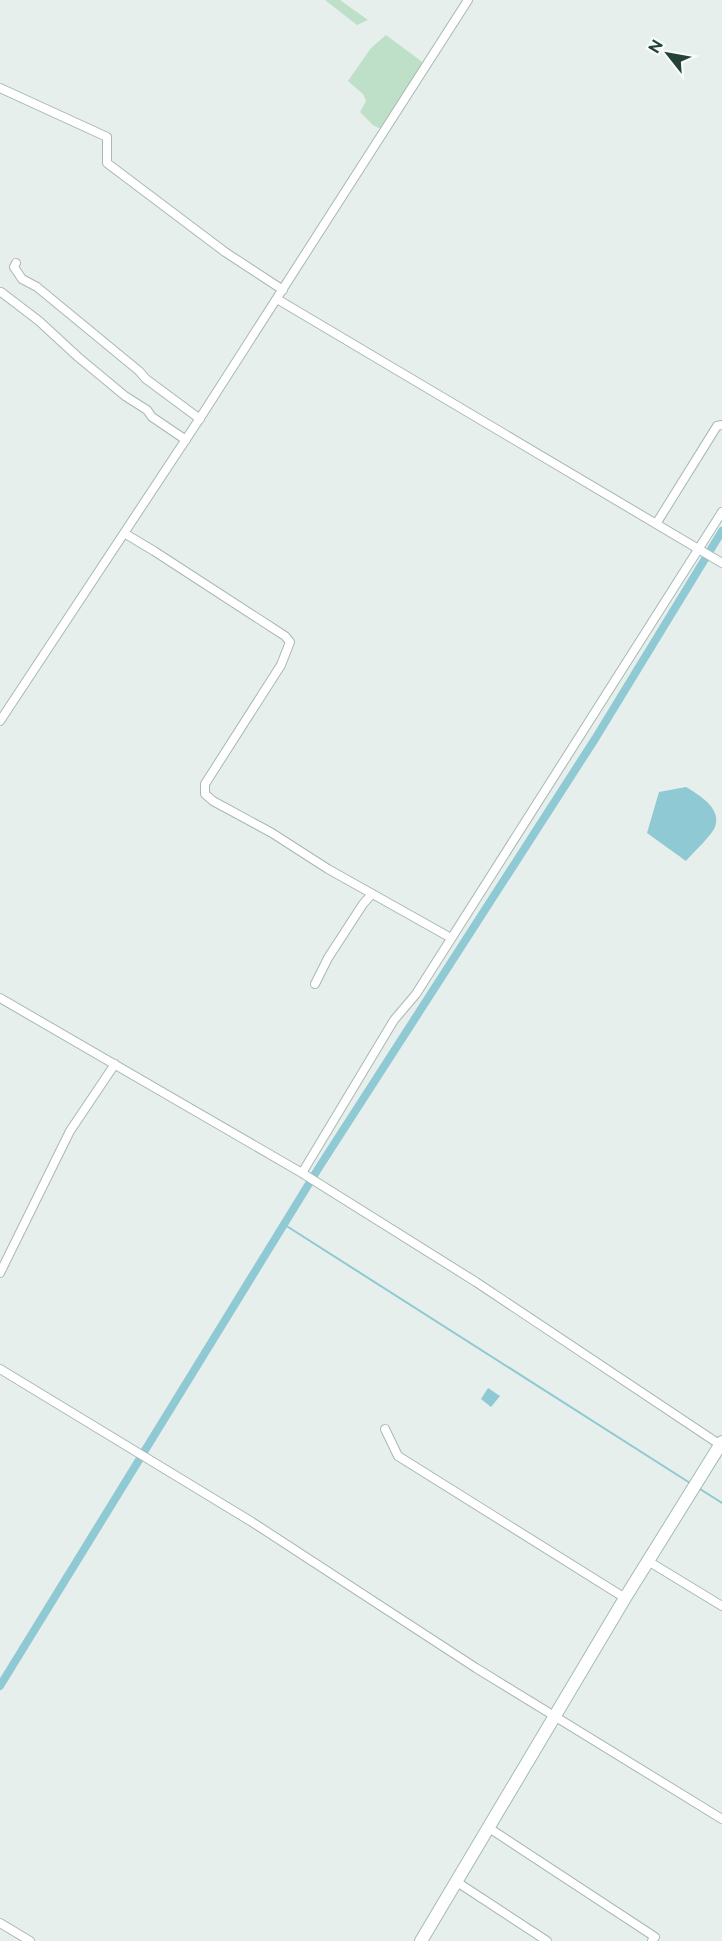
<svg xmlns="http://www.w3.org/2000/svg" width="722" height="1941" font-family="Raleway,sans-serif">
	<rect width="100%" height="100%" fill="#e6efeb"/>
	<path fill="#bfe0c8" d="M325,0H340L368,20L357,25Z
		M386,35L425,64L383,130L373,125L360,112L366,101L363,94L348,81L371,48Z"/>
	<path fill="#8ec9d4" d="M686,787C699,795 722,808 715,827C712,835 692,854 686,861L647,833L659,792Z
		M488,1388L500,1396L491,1407L481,1399Z"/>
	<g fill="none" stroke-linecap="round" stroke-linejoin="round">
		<path stroke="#8ec9d4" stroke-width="2" d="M285,1225L690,1483
			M700,1489L722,1503"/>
		<path stroke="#8ec9d4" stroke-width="8" d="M0,1686L318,1169L595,739L722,531"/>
		<defs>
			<path id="street" d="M0,88L107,137V163L225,252L283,290
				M16,263L14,267L22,279L37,287L139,371L146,379L200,419
				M1,292L39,321L78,357L125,396L147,410L152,417L186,440
				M277,299L722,563
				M656,524L717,426L722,425
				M124,533L154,551L285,636L290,642L281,665L205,784V794L213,801L272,833L328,869L451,938
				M0,721L202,415L468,0
				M315,984L328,958L363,904L372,894
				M0,998L302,1173L476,1282L722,1446
				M302,1173L394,1020L416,994L722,512
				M0,1273L70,1131L115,1064
				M0,1369L252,1522L476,1668L722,1819
				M385,1429L398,1456L625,1598
				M648,1561L722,1606
				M489,1828L655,1937L652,1941
				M457,1882L547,1941
				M0,1923L30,1941"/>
			<path id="secondary" d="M421,1941L625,1598L722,1442"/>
		</defs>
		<use href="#street" stroke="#a8b8b2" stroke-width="10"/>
		<use href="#secondary" stroke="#a4bbb3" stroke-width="14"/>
		<use href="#street" stroke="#fff" stroke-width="8"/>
		<use href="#secondary" stroke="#fff" stroke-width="12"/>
	</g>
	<g transform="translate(668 54) rotate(301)" stroke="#f7fbf9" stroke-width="4.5" paint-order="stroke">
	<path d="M0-4.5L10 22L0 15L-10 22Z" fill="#24423a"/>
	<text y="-9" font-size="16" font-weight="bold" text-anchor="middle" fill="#24423a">N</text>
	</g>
</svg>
